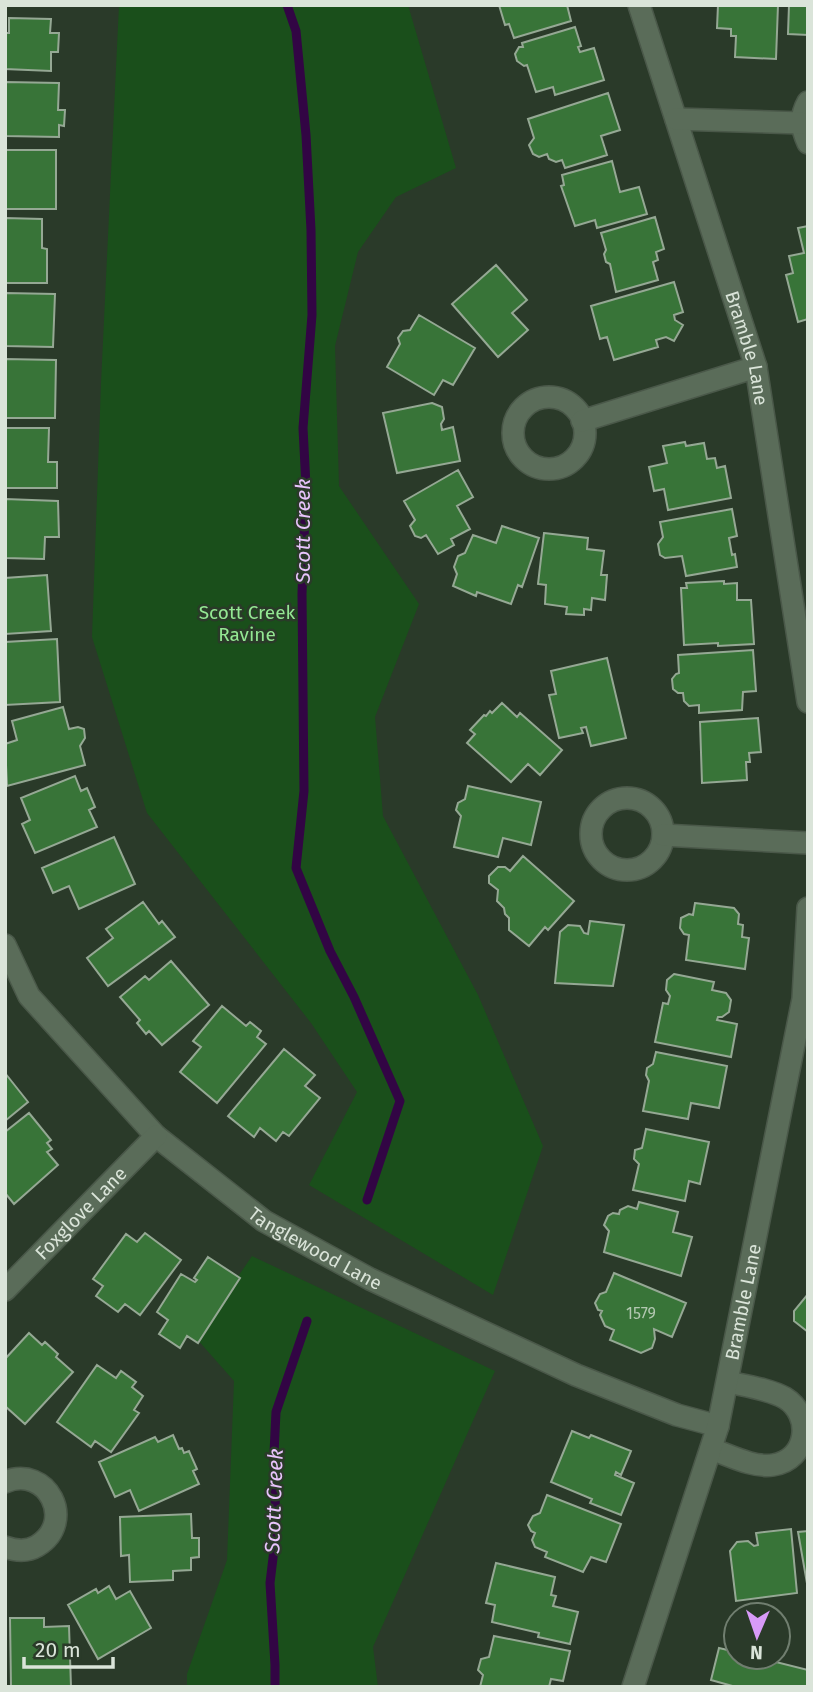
<svg xmlns="http://www.w3.org/2000/svg" width="813" height="1692" font-family="'Fira Sans',sans-serif">
	<rect width="100%" height="100%" fill="#2a3a29"/>
	<path fill="#1a4f1b" d="M119,5H408L456,168L396,197L358,252L335,346L339,486L419,604L375,717L383,816L478,995L543,1146L493,1295L309,1185L357,1092L311,1023L147,813L92,637L101,383Z
		M252,1256L495,1371L373,1647L378,1687H187V1674L227,1560L234,1381L196,1338Z"/>
	<g fill="none" stroke-linecap="round" stroke-linejoin="round">
		<path stroke="#320544" stroke-width="9" d="M287,5L296,31L306,135L311,230L312,315L303,428L306,486L302,594L304,791L296,868L330,951L354,997L400,1101L367,1200
			M275,1687V1665L270,1583L276,1533L274,1453L276,1412L307,1321"/>
	</g>
	<path fill="#387438" stroke="#95a894" stroke-width="2" d="M499,5H567L571,21L514,38L509,24L505,25Z
		M718,5H778L776,59L735,57L736,36H731V29L717,28Z
		M789,5H808V35L788,34Z
		M9,18L51,19L50,33H59L58,52H51V71L5,69V33H9Z
		M575,27L581,46L578,47L580,52L594,48L604,80L555,95L553,87L536,92L527,65L524,66L517,61L515,54L519,47H523L522,43Z
		M5,82L59,83L58,110H65L64,126L59,125V137L5,136Z
		M608,93L620,130L601,136L607,155L565,168L562,160L556,162L549,159L547,154L539,157L533,154L529,145L534,138L528,119Z
		M5,150H56V209H5Z
		M612,161L620,192L639,187L647,214L597,228L595,220L575,226L561,186L564,185L562,175Z
		M655,217L664,249L656,252L658,260L653,262L658,280L616,292L610,264L606,262L604,254L606,250L601,233Z
		M5,218L42,219V248L47,249V283H5Z
		M808,226V319L798,322L786,275L793,273L789,256L804,253L798,228Z
		M496,265L527,300L512,313L528,330L498,357L452,304Z
		M674,282L683,312L674,315L675,320L683,325L674,341L666,337L656,340L658,347L614,360L607,337L600,339L591,306Z
		M5,293L55,294L53,347L5,346Z
		M419,315L475,348L453,385L443,380L434,395L387,367L400,344L398,338L403,331L410,330Z
		M5,359L56,360L55,418H5Z
		M432,403L442,407L444,419L441,424L442,430L453,427L460,461L397,473L383,413Z
		M5,428H49L48,462H57V488H5Z
		M685,442L686,446L704,443L707,459L715,458L717,468L725,466L731,498L668,510L664,489L654,491L649,467L667,463L663,446Z
		M458,470L473,497L457,506L470,529L451,539L454,545L438,554L426,535L421,538L415,536L410,526L415,520L404,501Z
		M5,499L58,501L59,537H45L44,559L5,558Z
		M732,509L737,536L729,538L732,555L735,554L737,567L686,576L682,556L665,558L660,555L658,544L663,537L660,522Z
		M502,526L539,538L522,587L518,585L511,604L477,592L476,596L453,586L457,574L454,567L458,556L465,553L473,535L496,543Z
		M544,533L588,538L587,549L604,551L601,575H607L605,600L592,598L591,610L584,609V615L566,614L567,607L545,604L546,585L538,584Z
		M47,575L51,631L5,634V578Z
		M724,581V584L737,583V600H751L754,644L718,646V643L684,645L681,588H687L686,583Z
		M57,639L60,702L5,705V642Z
		M753,650L756,691L743,692L742,710L699,713V705L689,706L684,701L683,693H678L673,689L672,679L676,674L679,673L678,655Z
		M607,658L626,738L591,746L586,727L581,728L583,733L559,738L549,695L556,694L551,671Z
		M502,703L517,717L520,713L562,750L540,775L528,764L511,782L467,743L475,734L470,730L484,715L486,716L490,711L492,713Z
		M63,707L69,729L78,727L84,729L85,738L80,746L85,765L7,786L5,744L17,740L12,721Z
		M758,718L761,752L749,753L750,762H746L747,780L702,783L700,722Z
		M75,776L81,791L87,788L95,807L89,810L97,827L35,853L22,824L30,820L21,798Z
		M468,786L541,802L531,845L503,838L498,857L454,847L461,816L456,810L458,803L465,799Z
		M114,837L135,884L79,909L69,886L53,893L42,868Z
		M523,856L574,901L548,930L545,927L529,946L509,930V918L505,914L504,908L497,901L498,890L489,883V876L498,867H505L510,871Z
		M143,902L159,924L162,921L175,937L108,986L87,958L113,938L106,929Z
		M695,903L734,908L739,914L738,924L743,925L742,937L749,938L745,969L686,960L689,935L684,934L680,928L681,918L689,914L693,915Z
		M590,921L624,925L613,986L555,983L560,932L568,925L580,926L584,933L588,934Z
		M171,961L209,1005L162,1045L149,1031L146,1034L137,1023L140,1020L120,997L145,976L149,980Z
		M674,974L714,982L712,990L726,993L731,1000L729,1012L722,1017H718L717,1020L737,1024L731,1057L655,1042L663,1003L668,1004L670,996L666,990L667,980Z
		M222,1006L246,1026L250,1022L261,1031L257,1037L266,1044L217,1103L180,1072L201,1047L193,1041Z
		M284,1049L315,1075L305,1086L320,1098L289,1136L283,1132L276,1141L260,1128L254,1137L228,1116Z
		M656,1052L727,1066L719,1108L691,1103L688,1119L643,1111L649,1081L646,1075L647,1068L653,1064Z
		M5,1073L28,1102L5,1121Z
		M29,1113L51,1140L47,1143L52,1149L47,1152L58,1165L14,1204L5,1193V1132Z
		M646,1129L709,1142L700,1184L689,1181L685,1201L633,1190L639,1164L634,1159L635,1150L642,1148Z
		M639,1202L678,1212L673,1232L692,1237L681,1276L604,1252L609,1231L604,1225L608,1216L613,1213L619,1214L620,1210L628,1206L637,1209Z
		M145,1233L181,1260L140,1315L125,1304L118,1312L96,1296L103,1286L93,1279L126,1234L137,1242Z
		M208,1257L240,1278L198,1343L187,1336L180,1348L159,1334L168,1320L157,1312L181,1274L195,1282L197,1280L194,1278Z
		M614,1273L686,1303L672,1337L654,1329L655,1339L652,1348L641,1353L610,1340L614,1330L605,1326L600,1315L602,1311L598,1310L595,1303L600,1294L606,1292Z
		M808,1294V1332L794,1321V1311Z
		M29,1333L42,1345L45,1342L58,1354L56,1357L73,1372L25,1424L5,1406V1359Z
		M97,1365L116,1378L121,1371L136,1382L132,1387L143,1396L134,1410L139,1413L111,1452L95,1441L91,1447L57,1422Z
		M572,1431L589,1438L591,1435L631,1451L621,1475L616,1472L615,1475L634,1483L621,1515L590,1503L592,1499L551,1482Z
		M173,1435L179,1449L182,1448L184,1453L189,1451L197,1469L193,1471L199,1484L139,1511L130,1490L115,1497L99,1462L155,1437L158,1442Z
		M547,1495L621,1524L606,1562L591,1557L583,1572L545,1557L547,1552L535,1547L532,1540L535,1533L531,1531L528,1525L533,1516L540,1513Z
		M191,1514L192,1538H199V1557L191,1558V1570L173,1571V1580L130,1582L129,1555L121,1556L120,1517Z
		M791,1529L797,1593L736,1601L730,1551L737,1542L748,1541L754,1546L758,1545L756,1533Z
		M808,1531V1589L798,1532Z
		M496,1563L555,1577L551,1595L556,1596L553,1606L578,1612L570,1644L538,1637L539,1633L492,1622L495,1605L486,1603Z
		M109,1586L116,1599L130,1591L151,1628L98,1659L68,1605L96,1589L98,1593Z
		M10,1618H44V1627L69,1626L71,1687H11Z
		M494,1636L570,1651L563,1681L551,1679L549,1687H480L483,1675L478,1670L481,1659L489,1657Z
		M719,1648L736,1652V1657H756L808,1670V1687H736L711,1680Z"/>
	<g fill="none" stroke-linecap="round" stroke-linejoin="round">
		<defs>
			<g id="minor">
				<path id="s1" d="M639,5L756,367L808,702"/>
				<path d="M808,102C800,116 801,128 808,143"/>
				<path d="M676,119L802,123"/>
				<circle cx="549" cy="433" r="36"/>
				<path d="M582,421L756,367"/>
				<circle cx="627" cy="834" r="36"/>
				<path d="M663,835L808,843"/>
				<path id="s2" d="M5,945L29,996L156,1136L264,1221L370,1279L576,1375L677,1415L718,1426"/>
				<path id="s3" d="M5,1290L156,1136"/>
				<path d="M711,1449C729,1455 753,1468 773,1465C808,1460 813,1415 785,1398C769,1389 746,1386 728,1382"/>
				<path d="M5,1482C47,1464 77,1522 37,1546C27,1552 16,1551 5,1547"/>
				<path id="s4" d="M633,1687L718,1426L803,999L808,908"/>
			</g>
		</defs>
		<use href="#minor" stroke="#4a5849" stroke-width="24"/>
		<use href="#minor" stroke="#5a6c59" stroke-width="21"/>
	</g>
	<g text-anchor="middle" dominant-baseline="central" stroke-width="5" stroke-linejoin="round" paint-order="stroke">
		<g font-size="16" fill="#b2c8b1">
			<text x="641" y="1313">1579</text>
		</g>
		<g font-size="19" fill="#dae4d9" stroke="#2a3a29">
			<text stroke="none"><textPath href="#s1" startOffset="360">Bramble Lane</textPath></text>
			<text stroke="none"><textPath href="#s3" startOffset="108">Foxglove Lane</textPath></text>
			<text stroke="none"><textPath href="#s2" startOffset="441">Tanglewood Lane</textPath></text>
			<text stroke="none"><textPath href="#s4" startOffset="401">Bramble Lane</textPath></text>
		</g>
		<g font-size="19" fill="#94e793" stroke="#2a3a29">
			<text x="247" y="612">Scott Creek<tspan x="247" dy="22">Ravine</tspan></text>
		</g>
		<g font-size="21" font-style="italic" fill="#e8c4fc" stroke="#2a3a29">
			<text transform="translate(303 531) rotate(-90)">Scott Creek</text>
			<text transform="translate(274 1501) rotate(-88)">Scott Creek</text>
		</g>
	</g>
	<rect width="813" height="1692" fill="none" stroke="#dae4d9" stroke-width="14"/>
	<g transform="translate(757 1636) rotate(182)"><circle r="33" fill="#2a3a29" stroke="#707e6f" stroke-width="2"/>
	<path d="M0-5L12 26L0 18L-12 26Z" fill="#d89af8"/>
	<text y="-10" font-size="19" font-weight="bold" text-anchor="middle" fill="#dae4d9">N</text>
	</g>
	<path d="M24 1657v10h89v-10" fill="none" stroke="#dae4d9" stroke-width="3.5"/>
	<text x="35" y="1657" font-size="21" fill="#dae4d9" stroke="#2a3a29" stroke-width="5" paint-order="stroke">20 m</text>
</svg>
